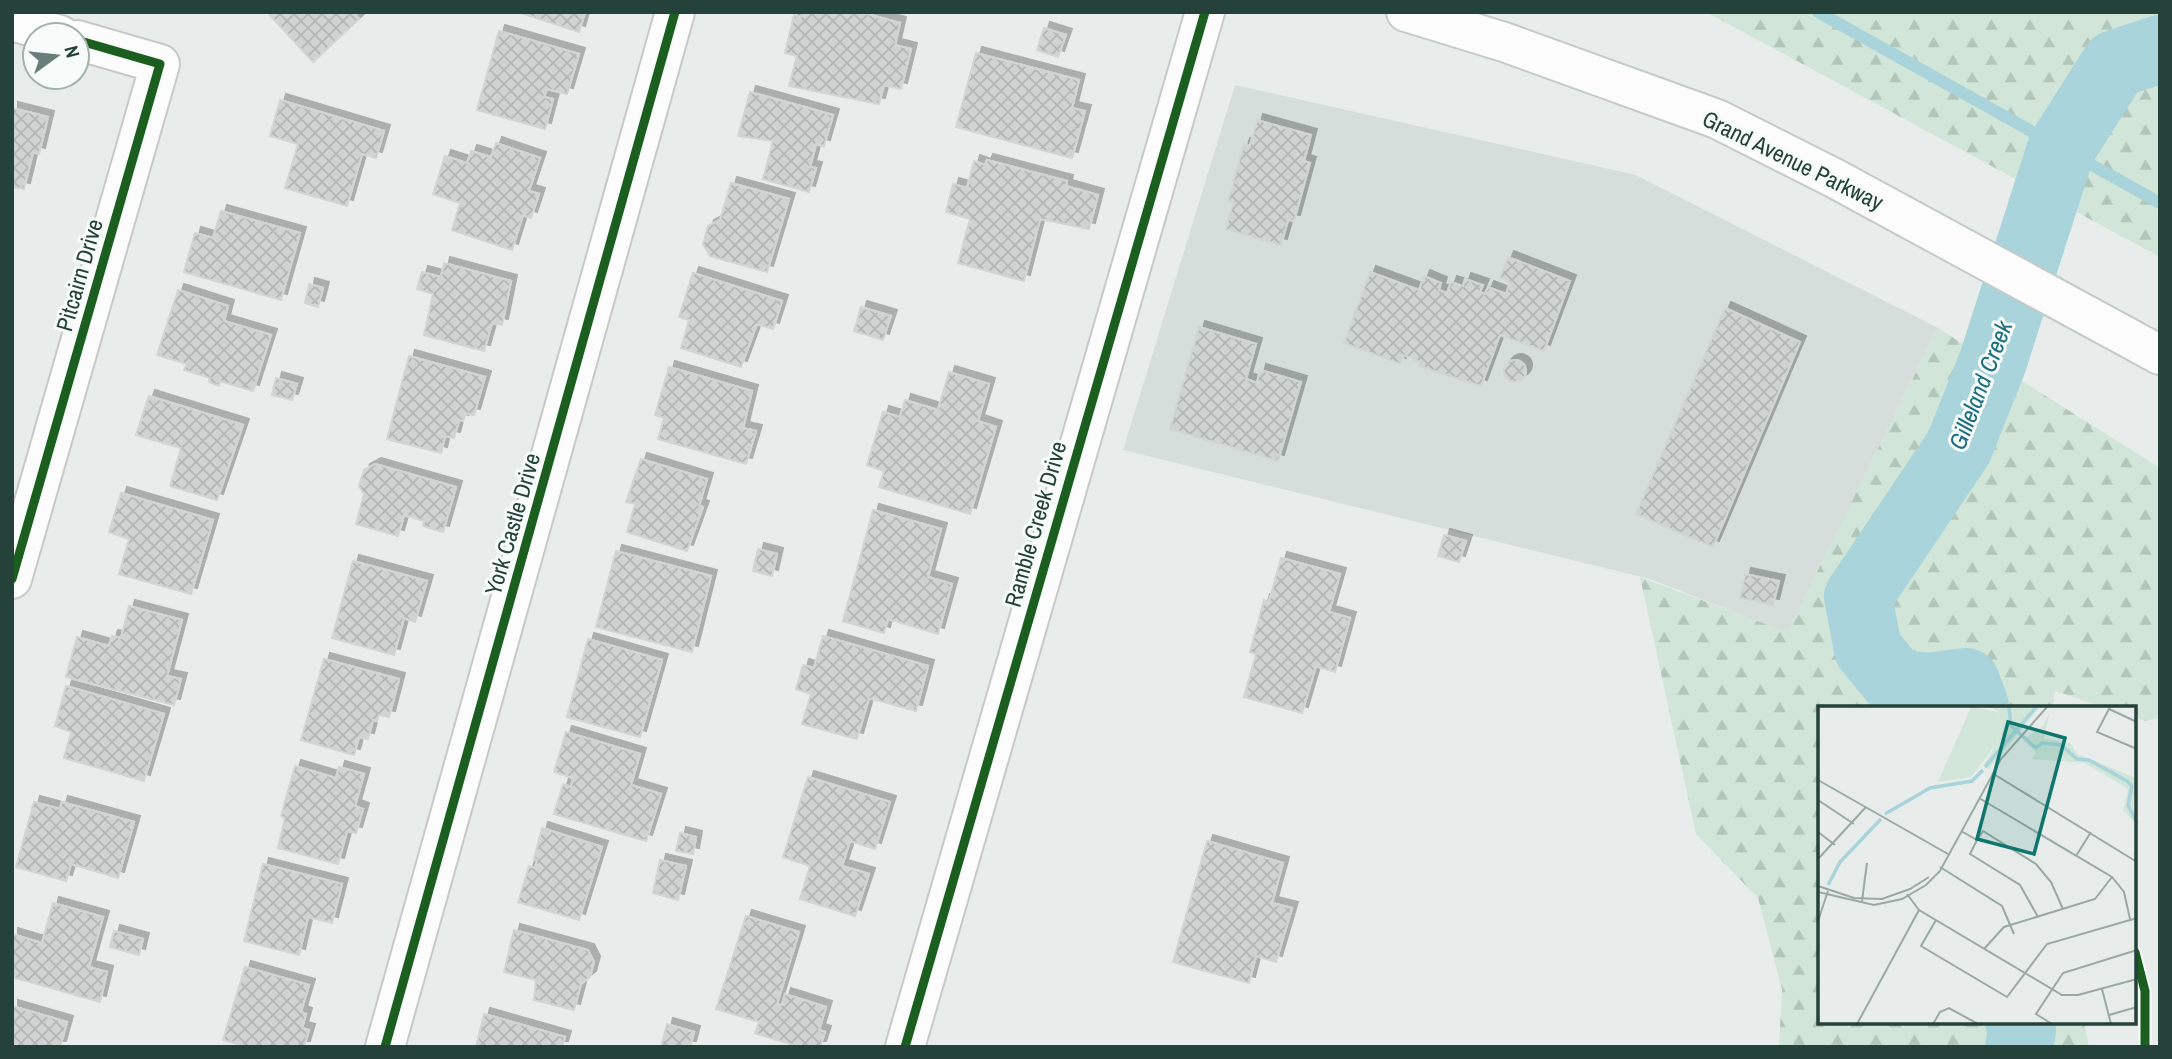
<svg xmlns="http://www.w3.org/2000/svg" width="2172" height="1059" font-family="'Archivo Narrow',sans-serif">
	<defs>
		<pattern id="forest-firs" width="22" height="20" patternUnits="userSpaceOnUse" patternTransform="scale(1.75)"><rect width="22" height="20" fill="#d1e6d8"/><path d="M5 1l3.5 6h-7zM16 11l3.5 6h-7z" fill="#b3c6ba"/></pattern>
		<pattern id="building-cross-hatch" width="8" height="8" patternUnits="userSpaceOnUse" patternTransform="scale(1.75)"><rect width="8" height="8" fill="#cfd4d2"/><path d="M0 0l8 8M0 8l8-8" fill="none" stroke="#b2b7b5"/></pattern>
		<filter id="shadow"><feDropShadow dx="6" dy="-6" stdDeviation="0" flood-color="#0004"/></filter>
	</defs>
	<rect width="100%" height="100%" fill="#e8edeb"/>
	<path fill="#d6dedb" d="M1235,85L1636,175L1938,328L1787,633L1650,579L1123,450Z"/>
	<path fill="url(#forest-firs)" d="M1706,12H2160V257Z
		M1938,328L2160,468V718L2145,721L2135,718V707H2103L2055,691L2053,707H1820V1022H2084L2089,1047H1779L1782,989L1758,898L1696,834L1640,577L1787,632Z"/>
	<g fill="none" stroke-linecap="round" stroke-linejoin="round">
		<path stroke="#a9d4db" stroke-width="12" d="M1818,12L2160,203"/>
		<path stroke="#a9d4db" stroke-width="68" d="M1975,707L1966,682L1928,687L1896,683L1868,649L1858,597L1959,447L1993,361L2061,149L2115,64L2160,49
			M2019,1022L2022,1030L2019,1047"/>
	</g>
	<path fill="url(#building-cross-hatch)" stroke="#d1d6d4" stroke-width="2" filter="url(#shadow)" d="M267,12H359L355,15L359,19L313,62Z
		M518,12H585L579,32Z
		M803,12H860L900,23L895,45L911,49L901,89L884,85L879,104L789,86L797,56L785,53L794,15L801,17Z
		M1044,28L1066,35L1058,57L1037,50Z
		M499,31L579,54L567,94L547,89L544,97L553,99L545,129L477,110Z
		M976,53L1079,80L1072,108L1085,111L1072,158L956,127Z
		M750,92L833,115L824,146L816,144L810,167L816,168L809,192L763,179L773,141L738,136Z
		M280,100L384,131L376,158L362,154L347,206L285,188L298,144L270,136Z
		M12,108L48,117L39,154L33,152L24,189L12,187Z
		M1257,120L1311,135L1304,161L1310,163L1294,221L1288,220L1281,245L1226,229L1233,203L1228,201L1244,144L1250,146Z
		M496,143L540,158L529,191L539,194L531,218L523,215L512,250L452,230L460,203L433,194L445,156L467,163L471,151L491,157Z
		M987,160L1067,181L1066,186L1098,195L1089,229L1040,219L1024,281L958,263L970,219L946,212L953,184L967,188L974,161L985,165Z
		M731,183L789,199L767,272L710,256L703,244L708,226L720,220Z
		M221,211L300,233L281,300L184,272L195,233L213,238Z
		M1508,257L1570,281L1544,351L1500,335L1481,386L1419,366L1420,362L1404,355L1400,364L1344,343L1370,272L1419,290L1424,276L1441,283L1439,290L1447,293L1451,282L1463,286L1465,279L1483,285L1480,292L1485,294L1488,287L1506,294L1510,282L1500,278Z
		M444,263L511,281L502,325L492,323L484,351L424,335L433,294L417,289L422,272L441,277Z
		M693,273L782,301L773,329L757,324L741,367L681,348L689,320L679,317Z
		M309,284L323,288L318,307L305,303Z
		M178,290L228,306L224,321L271,335L253,391L220,381L219,386L209,382L210,378L184,370L187,364L157,355Z
		M861,307L891,316L883,340L854,331Z
		M1725,308L1800,342L1713,547L1636,514Z
		M1199,327L1256,344L1246,379L1257,383L1260,370L1301,382L1278,461L1170,429Z
		M409,356L485,377L474,415L465,413L463,421L459,420L454,438L445,436L441,453L387,439Z
		M1504 371a11 11 0 1 1 22 0a11 11 0 1 1-22 0Z
		M669,367L752,391L743,428L756,431L746,464L658,439L664,418L655,415Z
		M949,372L989,384L978,421L996,427L970,514L879,487L884,471L867,465L883,412L900,417L905,400L938,410Z
		M276,378L297,384L292,400L272,395Z
		M149,396L243,425L217,500L170,486L181,448L136,435Z
		M641,459L707,479L699,506L703,507L687,551L627,532L635,504L626,502Z
		M375,464L456,487L443,532L423,526L424,521L404,515L398,536L356,524L364,494L359,486L364,470Z
		M121,493L213,520L191,594L119,574L129,539L109,532Z
		M873,510L941,529L928,577L952,584L938,634L888,619L884,633L843,621Z
		M1444,535L1466,541L1459,562L1438,556Z
		M758,549L777,554L772,576L753,571Z
		M616,551L711,576L692,652L596,627Z
		M1281,558L1340,574L1329,612L1350,618L1335,672L1316,666L1302,713L1244,697L1256,654L1250,652L1264,600L1269,602Z
		M353,561L427,581L415,622L404,618L394,655L332,638Z
		M1745,574L1779,581L1773,605L1740,598Z
		M129,606L182,620L167,676L181,679L174,705L66,677L77,637L109,646L112,636L121,638Z
		M823,636L928,666L916,711L869,698L857,739L802,724L811,694L796,689L803,665L814,668Z
		M588,639L662,660L640,737L567,717Z
		M324,659L399,679L389,717L379,715L377,721L373,720L368,739L359,737L354,755L301,740Z
		M66,686L164,714L144,781L64,758L71,732L55,726Z
		M566,732L640,754L631,785L661,794L646,841L554,814L563,784L571,787L573,778L554,772Z
		M295,766L336,778L339,767L364,774L355,806L363,809L356,833L347,831L338,864L278,848L285,818L281,816Z
		M808,777L890,802L875,849L850,841L842,866L869,874L855,916L800,899L810,866L783,857Z
		M34,802L60,809L62,802L134,822L118,878L71,864L66,881L16,867Z
		M542,828L602,847L579,920L518,902L529,866L535,868L537,860L534,859Z
		M680,833L696,837L693,854L676,851Z
		M1207,841L1283,863L1272,903L1292,908L1276,962L1256,956L1249,983L1173,962Z
		M660,860L686,866L678,900L653,893Z
		M263,864L342,884L332,923L308,917L299,955L244,941Z
		M53,903L103,917L89,967L107,972L100,1002L12,977V934L42,943Z
		M746,916L799,932L777,1004L782,1005L785,994L826,1007L819,1030L825,1032L820,1047H799L755,1033L759,1022L716,1009Z
		M514,930L588,950L594,962L590,977L581,984L574,1010L534,1000L536,980L504,972Z
		M114,931L143,939L139,955L110,947Z
		M245,967L309,985L301,1012L306,1014L302,1028L309,1030L304,1047H248L223,1040Z
		M12,1006L67,1022L60,1047H12Z
		M484,1014L565,1037L562,1047H476Z
		M667,1024L694,1032L690,1047H661Z"/>
	<g fill="none" stroke-linecap="round" stroke-linejoin="round">
		<defs>
			<path id="street" d="M12,21L60,35
				M12,579L160,64L77,40
				M385,1047L675,12
				M905,1047L1205,12"/>
			<path id="secondary" d="M1406,12L1504,42L1717,119L1834,178L2160,355"/>
		</defs>
		<use href="#street" stroke="#c5cac8" stroke-width="42"/>
		<use href="#secondary" stroke="#c3cbc8" stroke-width="42"/>
		<use href="#street" stroke="#fcfcfc" stroke-width="38"/>
		<use href="#secondary" stroke="#fcfcfc" stroke-width="38"/>
		<defs>
			<path id="cycleway" d="M12,579L160,64L77,40
				M2135,952L2145,991V1047
				M385,1047L675,12
				M905,1047L1205,12"/>
		</defs>
		<use href="#cycleway" stroke="#f7fbf9" stroke-width="13"/>
		<use href="#cycleway" stroke="#1b5e20" stroke-width="9"/>
	</g>
	<g text-anchor="middle" dominant-baseline="central" stroke-width="6" stroke-linejoin="round" paint-order="stroke">
		<g font-size="23" fill="#24423a" stroke="#f7fbf9">
			<text transform="translate(1793 160) rotate(26)">Grand Avenue Parkway</text>
			<text transform="translate(79 275) rotate(-74)">Pitcairn Drive</text>
			<text transform="translate(512 524) rotate(-74)">York Castle Drive</text>
			<text transform="translate(1035 524) rotate(-74)">Ramble Creek Drive</text>
		</g>
		<g font-size="24" font-style="italic" fill="#1c6f80" stroke="#f7fbf9">
			<text transform="translate(1980 385) rotate(-69)">Gilleland Creek</text>
		</g>
	</g>
	<g transform="translate(1818 706)">
		<rect width="318" height="318" fill="#e8edeb"/>
		<path d="M170,1H222L171,63L165,60L179,37L182,6ZM232,5L226,33L252,37L259,48L318,72L315,102L318,117L305,105L310,83L267,57L214,53L218,46L205,34L225,20Z" fill="#d1e6d8"/>
		<path d="M153,1L182,6L179,37L153,71L120,76Z" fill="#d1e6d8"/>
		<path fill="none" stroke="#a9d4db" stroke-width="3.5" d="M191,1L193,20L218,42L224,37L243,39L259,53L271,54L309,75L314,80L310,99L319,117M167,61L218,1M67,108L112,82L154,75L165,64M10,179L22,156L63,113"/>
		<path fill="none" stroke="#9aa9a4" stroke-width="2" d="M292,1L279,26L319,43M291,3L319,16M174,67L319,156M0,74L130,148M161,92L294,171L306,186L312,213M0,94L36,118M143,125L159,134L165,125L218,158L233,176L245,203M0,126L17,139M159,134L152,148L202,179L220,211M258,150L273,126M0,153L48,101M122,161L184,200L196,228M0,180L36,192L64,193L92,183L111,171M0,186L56,199L84,193L108,179L122,165L183,53L229,1M89,188L101,204L244,289H260L319,273M44,195L49,157M118,214L103,240L189,291L229,238L319,212M0,215L10,185M166,243L186,221L277,193L294,171M284,283L293,318M291,309L319,301M39,318L101,204M115,318L122,306L131,302L160,318M234,318L218,308L245,267L319,244"/>
		<path fill="#0f766e" fill-opacity="0.15" stroke="#0f766e" stroke-width="3.5" d="M190,16L247,32L216,148L159,133Z"/>
		<rect width="318" height="318" fill="none" stroke="#24423a" stroke-width="3.5"/>
	</g>
	<rect width="2172" height="1059" fill="none" stroke="#24423a" stroke-width="28"/>
	<g transform="translate(56 56) rotate(75)"><circle r="33" fill="#f7fbf9" stroke="#a3b1ad" stroke-width="2"/>
	<path d="M0-5L12 26L0 18L-12 26Z" fill="#697e78"/>
	<text y="-10" font-size="19" font-weight="bold" text-anchor="middle" fill="#24423a">N</text>
	</g>
</svg>
